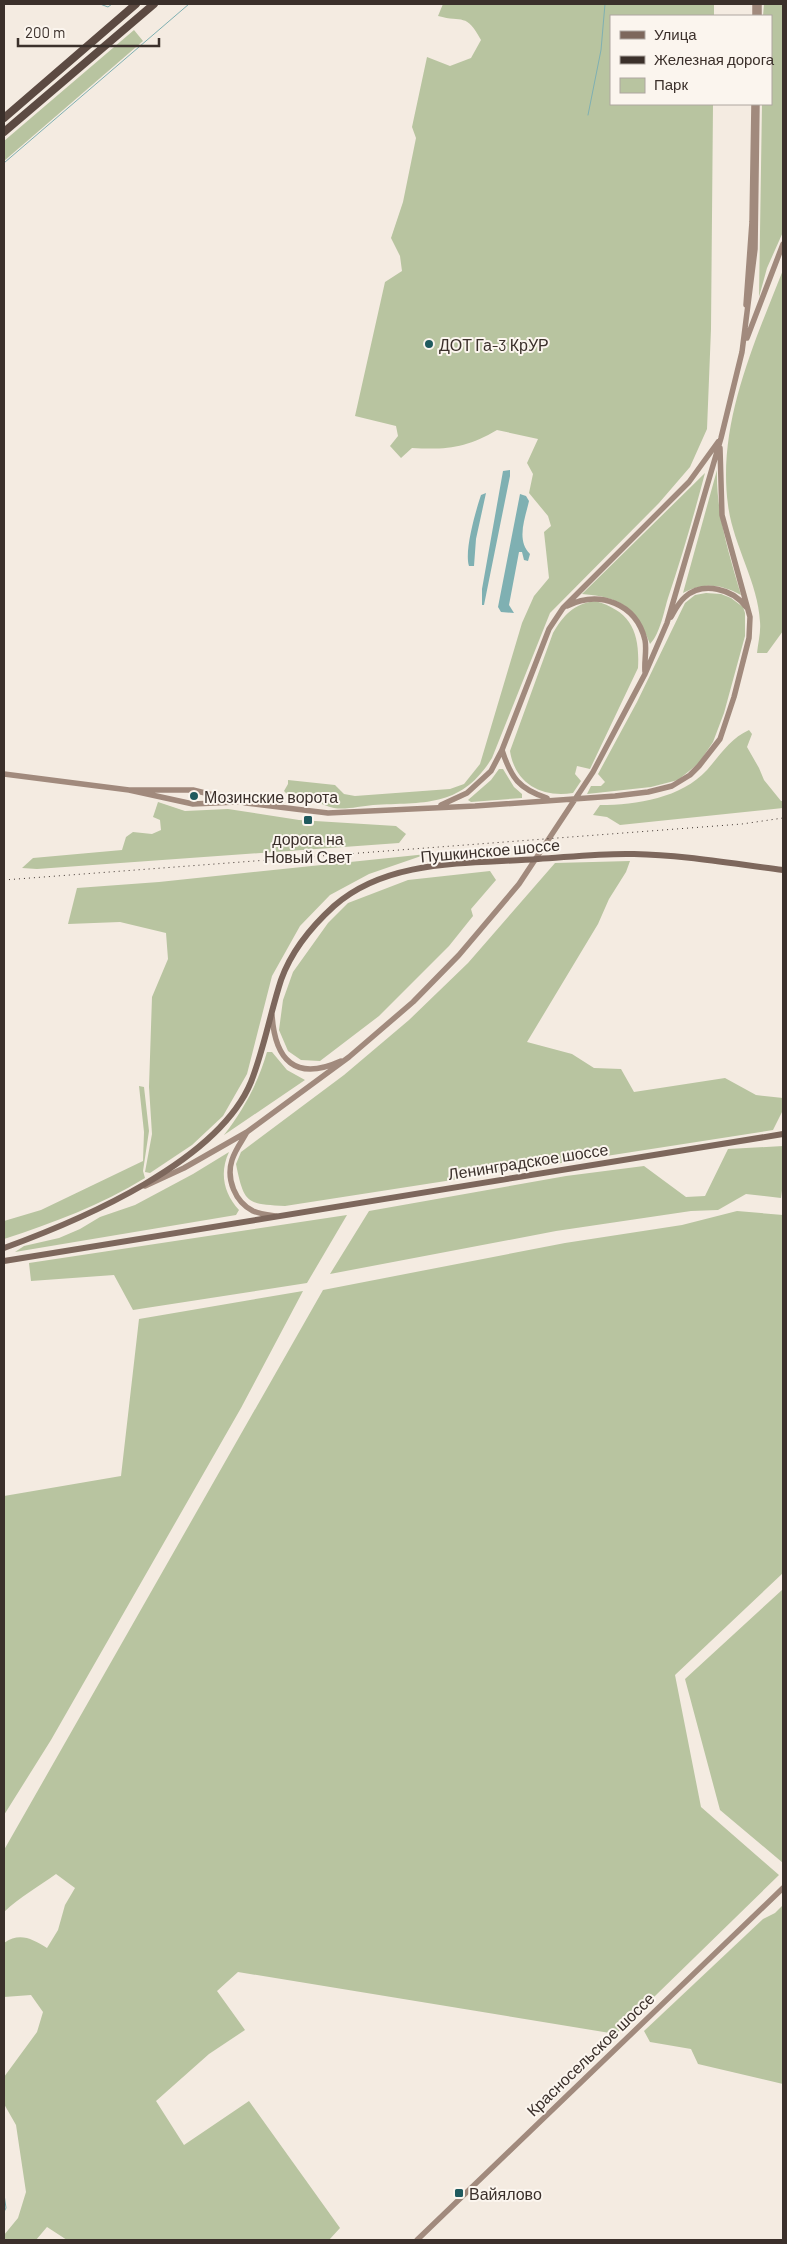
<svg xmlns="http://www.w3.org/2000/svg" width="787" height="2244" font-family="Barlow,sans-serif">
	<rect width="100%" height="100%" fill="#f4ebe1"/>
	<path fill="#b8c4a0" d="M443,4H714V16H611V104H713L711,329L707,429L690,467L659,503L550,613L492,758C461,808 425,802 373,805C361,806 346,810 334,808C323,806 316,800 306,796L299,800H293L284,791L288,784V780L335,785L344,794L355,796L450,789L464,784L480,764L522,623L534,596L549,578L544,532L551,526L548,516L529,493L533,474L527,463L538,439L497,430C467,448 446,450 412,448L401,458L390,446L398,436L396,426L355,416L385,282L402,271L400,256L391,238L403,202L416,138L412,127L427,57L450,66L471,58L481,40C466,12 463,23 438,16Z
		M764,4H783V232L767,268L759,297L762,104H771V16H763Z
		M134,30L143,41L4,161V141Z
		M783,270V631L767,653H757C758,643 761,632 760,622C758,582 733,545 728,505C717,424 754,344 783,270Z
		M717,470C716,514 729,554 741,595C721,584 704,582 683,593Z
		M705,473C694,515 682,556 668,598C664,611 660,634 650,644C636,607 621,597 582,594Z
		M706,593L721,594L731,598L743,607L745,613V636L724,713L713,742L699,763L678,780L651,787L587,794L591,786H601L605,782L598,774L637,702L685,603L695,595Z
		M595,601C631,611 640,632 638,668L590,769L577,766L575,774L581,781L573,793C542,798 515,784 510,751L553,633C564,615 573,604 595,601Z
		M749,730L752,734L747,747L759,768L764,780L781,801H783V808L620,825L607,817L593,815L600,805C637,805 681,798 707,770C720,755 731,738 749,730Z
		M499,769H503L514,787L522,794V798L471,802L468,800L491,780Z
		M158,802L185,811L228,809L299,820L396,826L406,834L399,843L37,869L22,868L33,858L122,850L126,837L133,832L152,834L161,830L160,820L153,817Z
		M427,854L369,874L330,895L300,926L272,976L247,1074L223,1116L192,1145L150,1173L145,1172L152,1134L149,1087L152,997L168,959L166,933L120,922L68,924L77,888L159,882Z
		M630,861L626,872L609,899L598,924L527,1042L572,1054L594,1068L621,1069L634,1092L725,1078L756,1095L783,1098V1110L773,1130L285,1206C247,1204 244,1204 236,1164L241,1152L344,1075L409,1020L468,963L555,863Z
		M490,871L496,880L471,909L473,916L449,946L379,1016L320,1061L301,1060L288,1051L279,1030L283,1000L293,972L328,923L348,903L408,880Z
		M267,1052H272L287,1070L305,1080L224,1135C244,1109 258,1083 267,1052Z
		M139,1086L144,1087L149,1131L143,1171L145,1178C101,1205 53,1223 4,1239V1221L41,1210L143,1161L144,1132Z
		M783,1146V1183L781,1198L746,1194L718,1210L691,1211L556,1231L330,1274L369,1211L566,1176L644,1166L686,1197L705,1196L728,1149Z
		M229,1152C219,1173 224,1194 239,1210L236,1215L15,1252L24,1246L59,1238L80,1229L100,1217L135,1205L193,1174Z
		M737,1211L783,1215V1573L675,1675L701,1807L779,1875L616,2034L238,1972L217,1991L245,2030L209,2054L156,2101L184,2145L249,2101L340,2228L329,2240H67L47,2227L36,2240H4V2235L18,2218L26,2192L16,2125L4,2104V2077L37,2032L43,2012L31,1995L4,1997V1943C20,1932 32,1939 47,1948L58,1930L65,1905L75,1888L56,1874C38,1887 20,1897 4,1912V1850L323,1290L565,1243L682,1225Z
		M347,1215L307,1283L133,1310L114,1275L31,1281L29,1263Z
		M303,1291L241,1408L51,1740L4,1815V1496L121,1476L139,1319Z
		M782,1590H783V1863L720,1810L685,1679Z
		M783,1905V2084L698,2064L691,2049L650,2042L644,2031L763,1919L775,1913Z"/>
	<path fill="#7fb0b2" d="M510,470V476L484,605H482V589L503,471Z
		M486,493L476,539L474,566H469C464,551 476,510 481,495Z
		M520,494L526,496L529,501C525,519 516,540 530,554L528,561L524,560L522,552H519L509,605L514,613L501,612L498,607Z"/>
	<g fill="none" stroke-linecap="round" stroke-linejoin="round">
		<path stroke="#7fb0b2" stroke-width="1" d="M100,4L108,7L112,4
			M588,115L601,50L605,4
			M4,163L189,4
			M4,2194L6,2208L4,2212"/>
		<path stroke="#a18a7d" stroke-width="5.5" d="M755,16V4
			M759,16V4
			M746,305L752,222L754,104
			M747,338L783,244
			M567,606C599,590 636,603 645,640C647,650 644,661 645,672
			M671,617C675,610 679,602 685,597C703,581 733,589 746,607
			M502,750C511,778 519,789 547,798
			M4,774L129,790L193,804L237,802
			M129,790H193L246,803L328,813L475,806L615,796L648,792L672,786L690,775L699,766L720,739L734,697L749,638L750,617L722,515L720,448
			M441,805L467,793L491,771L502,750L549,629L563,608L689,482L718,442
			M272,1015C275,1060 295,1082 341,1061
			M247,1132C242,1141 235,1150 232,1160C226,1179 235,1202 253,1211C260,1214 269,1215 276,1216
			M145,1186L184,1168L247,1132L349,1057L413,1002L459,955L519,884L593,772L645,674L667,623L721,438L742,352L755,249L757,104
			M417,2240L783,1888"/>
		<path stroke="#7d675c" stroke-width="6" d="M4,1248C81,1220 218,1162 251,1082C264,1049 270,1014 281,980C291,952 312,926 334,906C388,858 470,864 538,859C569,857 602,853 634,854C684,855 734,864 783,870
			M4,1261L783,1134"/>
		<path stroke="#5c4a42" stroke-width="8" d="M4,118L136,4
			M4,132L154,4"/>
		<path stroke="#3b302b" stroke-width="1" stroke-dasharray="1 4" stroke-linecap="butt" d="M4,880L742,824L783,818"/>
	</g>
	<g fill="#1f5a5e" stroke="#fbf5ee" stroke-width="2">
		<circle cx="429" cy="344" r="5"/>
		<circle cx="194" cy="796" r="5"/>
		<rect x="303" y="815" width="10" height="10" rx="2.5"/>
		<rect x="454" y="2188" width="10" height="10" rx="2.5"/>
	</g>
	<g text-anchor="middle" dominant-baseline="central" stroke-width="4" stroke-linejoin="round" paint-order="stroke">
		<g font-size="16" fill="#3b302b" stroke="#fbf5ee" text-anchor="start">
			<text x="439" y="344">ДОТ Га-3 КрУР</text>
			<text x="204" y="796">Мозинские ворота</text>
			<text x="308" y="838" text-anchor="middle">дорога на<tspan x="308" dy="18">Новый Свет</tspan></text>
			<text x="469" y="2193">Вайялово</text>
		</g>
		<g font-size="16" fill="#3b302b" stroke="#fbf5ee">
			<text transform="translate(490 850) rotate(-5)">Пушкинское шоссе</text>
			<text transform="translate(528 1161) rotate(-9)">Ленинградское шоссе</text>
			<text transform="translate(590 2054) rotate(-44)">Красносельское шоссе</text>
		</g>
	</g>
	<rect width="787" height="2244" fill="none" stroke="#3b302b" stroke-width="10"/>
	<rect x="610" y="15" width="162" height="90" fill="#fbf5ee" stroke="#aea6a0"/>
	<rect x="620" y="31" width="25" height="8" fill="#7d675c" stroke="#aea6a0"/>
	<text x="654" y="40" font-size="15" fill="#3b302b">Улица</text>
	<rect x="620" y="56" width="25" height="8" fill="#3b302b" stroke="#aea6a0"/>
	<text x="654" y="65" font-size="15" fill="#3b302b">Железная дорога</text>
	<rect x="620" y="78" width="25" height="15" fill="#b8c4a0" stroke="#aea6a0"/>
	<text x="654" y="90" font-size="15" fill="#3b302b">Парк</text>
	<path d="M18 38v8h141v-8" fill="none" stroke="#3b302b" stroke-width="2.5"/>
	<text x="25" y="38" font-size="15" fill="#3b302b" stroke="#fbf5ee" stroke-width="4" paint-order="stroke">200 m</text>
</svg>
